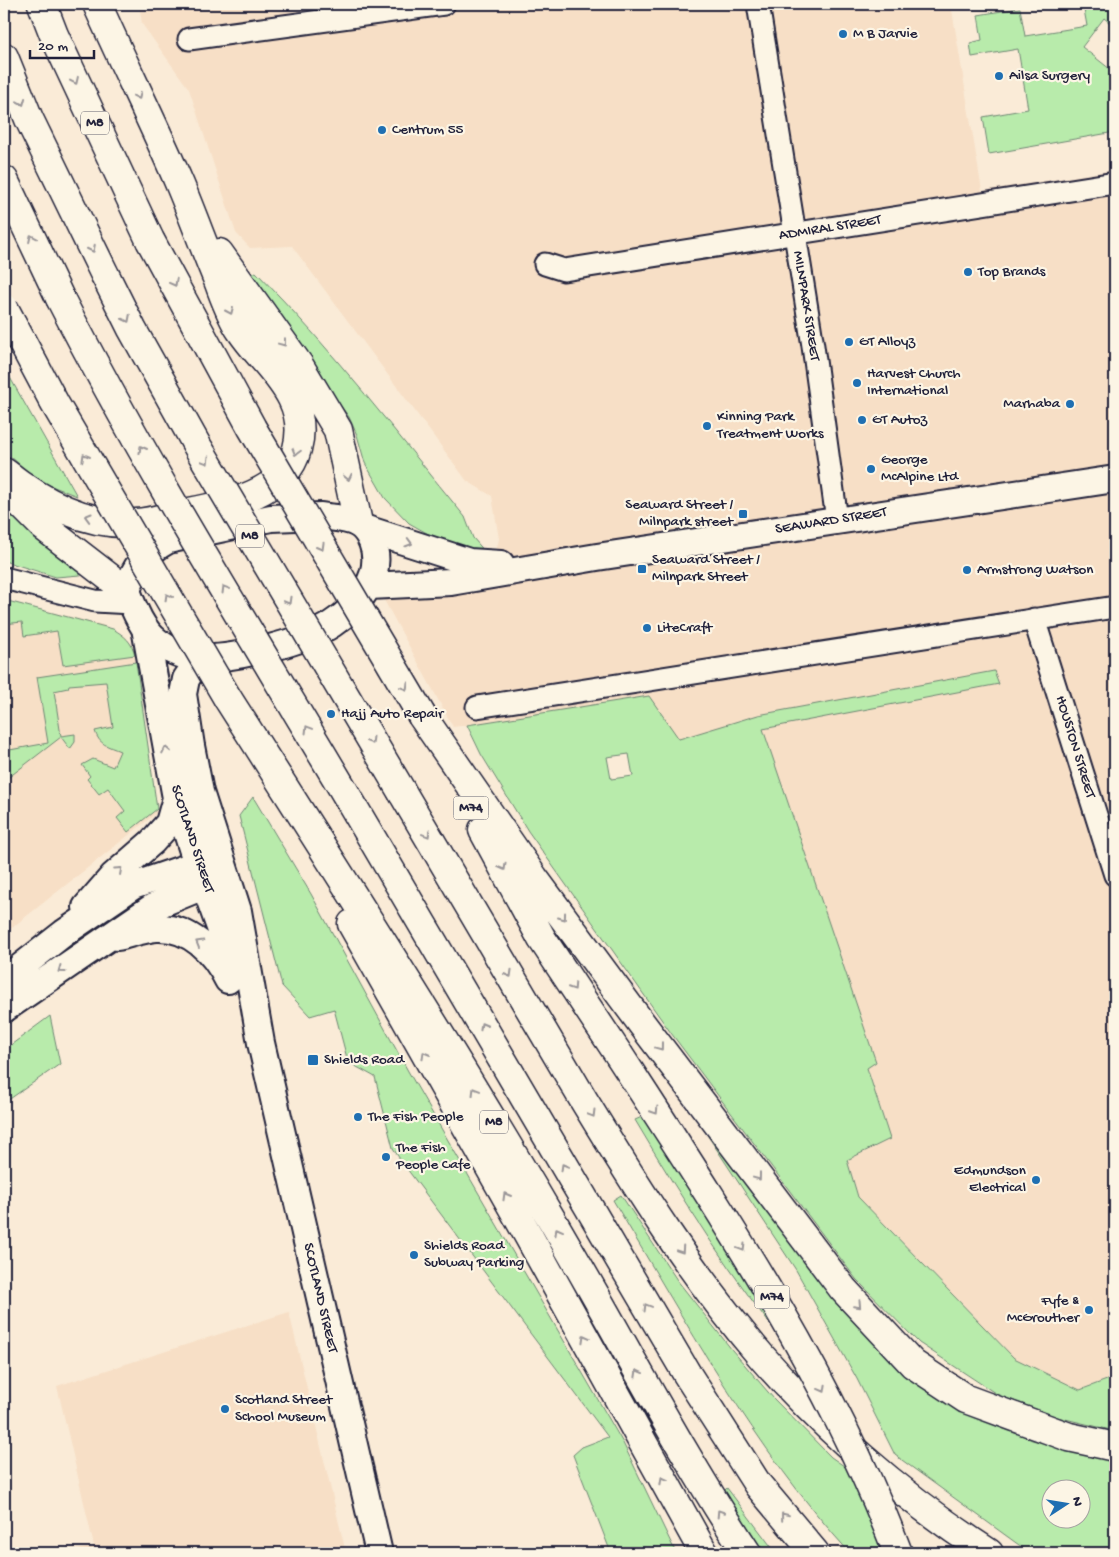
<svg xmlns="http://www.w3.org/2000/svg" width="1119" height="1557" font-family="'Gochi Hand',sans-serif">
	<rect width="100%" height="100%" fill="#faebd7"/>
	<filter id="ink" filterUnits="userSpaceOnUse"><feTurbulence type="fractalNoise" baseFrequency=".02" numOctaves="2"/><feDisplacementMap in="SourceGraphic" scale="10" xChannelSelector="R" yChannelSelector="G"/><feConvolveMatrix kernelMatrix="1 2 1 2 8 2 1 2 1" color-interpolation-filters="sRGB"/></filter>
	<g filter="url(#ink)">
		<path fill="#f7dfc6" d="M139,4H951L982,191L1115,170V1377L1080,1390L1014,1358L858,1197L847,1160L890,1139L867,1067L876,1062L679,739L630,701L453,727L384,600L456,582L496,551L499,539L492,496L467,481L292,246L250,248L236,233L189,89L142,24Z
			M4,600L103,625L125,636L133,646L158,812L4,934Z
			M289,1312L346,1553H66L94,1546L57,1386Z"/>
		<path fill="#b8ebab" stroke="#6d8673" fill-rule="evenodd" d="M1083,4H1115V27L1104,18L1082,47L1115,73V132L989,154L983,117L1028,109L1018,49L972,57L970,43L982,40L978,15L1020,8L1025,36L1087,26Z
			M256,272C331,348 397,434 465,517L473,538L487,554L439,540L409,523L385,498L365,463L357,435L349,417L301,353L248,276Z
			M4,367L77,496L39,481L4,451Z
			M16,507L92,574L56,577L4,561V533Z
			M4,600L113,629C125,636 132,642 135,655L63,665L57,631L24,636L22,622L4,624Z
			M136,662L157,809L128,832L117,818L125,811L108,788L99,794L87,779L90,776L82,765L93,759L113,767L120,751C108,746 99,745 95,731L113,727L106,682L69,685L68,688L54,691L61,736L75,734V742L70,749L61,737L4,781V751L48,743L37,677Z
			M994,671L999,684L763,729L876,1062L867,1068L890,1139L847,1160L858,1197L1014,1358L1080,1390L1115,1377V1431L1057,1417L998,1395L919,1343L856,1279L671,1033L528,831L481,754L467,725L649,696L679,739L758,715ZM629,754L633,776L611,779L607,757Z
			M253,797L311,894L408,1071L623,1443L676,1553H611L573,1455L582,1447L608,1437L401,1161L393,1148L375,1077L348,1062L334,1009L310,1016L282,986L239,816Z
			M50,1016L60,1064L4,1103V1050Z
			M679,1092L949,1401L1032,1440L1115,1460V1553H1030L895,1455L857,1379L796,1270ZM1052,1490H1082V1520H1052Z
			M642,1117L724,1241L791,1351C732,1278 683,1201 635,1120Z
			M621,1195L677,1280L732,1350L774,1399L831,1457L854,1473L886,1553H850C754,1448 686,1322 613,1200Z
			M727,1488L776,1553H765L724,1491Z"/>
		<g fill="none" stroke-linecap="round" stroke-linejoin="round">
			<defs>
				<path id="minor" d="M758,4L813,346L837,520
					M189,39L444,4
					M545,264L564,270L1115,183
					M4,578L95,601L131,603
					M1034,619L1115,875
					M477,707L1115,607"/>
				<path id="tertiary" d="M321,516C332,518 348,518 358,524C365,528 369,535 372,542C385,575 358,607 332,624C305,642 232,660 200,658C185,657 170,651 158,642C142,630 134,609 127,591C134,567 146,552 168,540L271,518Z
					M363,528L469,562L501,564
					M369,586L451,582L597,557L1115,479
					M145,628L176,798L197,864L236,972
					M200,658L186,679L183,694L191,746L200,792L238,911L261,1043L379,1553
					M86,907L113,876L152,842L169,823L176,798
					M118,937C130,934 144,929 156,928C190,926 215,953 228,980
					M4,980L64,933L133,886L214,858
					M4,1009L153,907L223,878"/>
				<path id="motorway" d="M42,4L54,35L150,240
					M4,57L29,119L105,275
					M4,180L60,298
					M219,253L299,365L338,430L358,523
					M4,472C42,502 86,526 136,523C153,522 172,515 189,512C228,505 286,493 297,449C311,397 266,368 241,331C230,315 224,296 217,278C204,247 193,216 180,185C154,124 124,65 97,4
					M4,487L44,527L127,591
					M228,699C337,870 446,1040 549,1215C616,1328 675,1444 747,1553
					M422,716L534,878L642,1024L843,1289L913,1364L966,1399L1069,1437L1115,1447
					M402,792C463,894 522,997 583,1099C637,1188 693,1277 761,1356C827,1432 904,1498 989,1553
					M350,801L687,1374L758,1485L815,1553
					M483,830L542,939L619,1055
					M352,924L528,1235L704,1553"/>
			</defs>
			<use href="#minor" stroke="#22223b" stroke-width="25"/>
			<use href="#tertiary" stroke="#22223b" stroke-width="30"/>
			<use href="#motorway" stroke="#22223b" stroke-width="31"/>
			<use href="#minor" stroke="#fcf5e5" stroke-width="21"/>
			<use href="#tertiary" stroke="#fcf5e5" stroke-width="26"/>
			<use href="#motorway" stroke="#fcf5e5" stroke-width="28"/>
			<defs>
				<path id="motorway-bridge" d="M150,240L252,428L422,716
					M105,275L132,329L199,449L402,792
					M60,298C148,470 252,635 350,801
					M4,308L55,404L228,699
					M619,1055C723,1215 830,1375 898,1553"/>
			</defs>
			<use href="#motorway-bridge" stroke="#22223b" stroke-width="31" stroke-linecap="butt"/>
			<use href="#motorway-bridge" stroke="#fcf5e5" stroke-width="28"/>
		</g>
		<defs><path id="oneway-chevron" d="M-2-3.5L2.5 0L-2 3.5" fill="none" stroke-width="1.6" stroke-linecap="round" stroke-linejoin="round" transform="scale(1.25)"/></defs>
		<g stroke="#9a9698">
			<use href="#oneway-chevron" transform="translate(75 81) rotate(65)"/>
			<use href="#oneway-chevron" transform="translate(138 96) rotate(65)"/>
			<use href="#oneway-chevron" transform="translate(22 102) rotate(68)"/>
			<use href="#oneway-chevron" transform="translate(32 238) rotate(-116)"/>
			<use href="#oneway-chevron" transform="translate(92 249) rotate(63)"/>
			<use href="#oneway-chevron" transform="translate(174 283) rotate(62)"/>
			<use href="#oneway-chevron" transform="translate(230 311) rotate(66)"/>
			<use href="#oneway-chevron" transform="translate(127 319) rotate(63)"/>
			<use href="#oneway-chevron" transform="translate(283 343) rotate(53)"/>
			<use href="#oneway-chevron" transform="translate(142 449) rotate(-120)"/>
			<use href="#oneway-chevron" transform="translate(296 452) rotate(106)"/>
			<use href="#oneway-chevron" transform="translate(85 457) rotate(-120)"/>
			<use href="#oneway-chevron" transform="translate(206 461) rotate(59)"/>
			<use href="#oneway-chevron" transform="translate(348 477) rotate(78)"/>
			<use href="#oneway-chevron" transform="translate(88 517) rotate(-164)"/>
			<use href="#oneway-chevron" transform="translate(409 543) rotate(16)"/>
			<use href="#oneway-chevron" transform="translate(321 547) rotate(60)"/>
			<use href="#oneway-chevron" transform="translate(225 589) rotate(-121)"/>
			<use href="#oneway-chevron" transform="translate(168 597) rotate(-120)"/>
			<use href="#oneway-chevron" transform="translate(288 601) rotate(60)"/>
			<use href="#oneway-chevron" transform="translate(405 687) rotate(59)"/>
			<use href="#oneway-chevron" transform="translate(308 729) rotate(-121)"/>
			<use href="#oneway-chevron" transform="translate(371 741) rotate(59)"/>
			<use href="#oneway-chevron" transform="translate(166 750) rotate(-102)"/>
			<use href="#oneway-chevron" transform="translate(427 834) rotate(59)"/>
			<use href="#oneway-chevron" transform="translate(503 867) rotate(61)"/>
			<use href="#oneway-chevron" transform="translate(119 870) rotate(-42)"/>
			<use href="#oneway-chevron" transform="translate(563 917) rotate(54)"/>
			<use href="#oneway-chevron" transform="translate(199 943) rotate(-150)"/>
			<use href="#oneway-chevron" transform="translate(61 970) rotate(144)"/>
			<use href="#oneway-chevron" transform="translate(509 974) rotate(60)"/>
			<use href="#oneway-chevron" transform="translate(573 987) rotate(57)"/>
			<use href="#oneway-chevron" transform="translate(483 1026) rotate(-120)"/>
			<use href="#oneway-chevron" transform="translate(660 1047) rotate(53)"/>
			<use href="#oneway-chevron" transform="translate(425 1055) rotate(-120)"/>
			<use href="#oneway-chevron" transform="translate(475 1091) rotate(-121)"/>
			<use href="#oneway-chevron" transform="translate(655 1111) rotate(57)"/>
			<use href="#oneway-chevron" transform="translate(592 1114) rotate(59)"/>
			<use href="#oneway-chevron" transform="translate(564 1167) rotate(-120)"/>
			<use href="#oneway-chevron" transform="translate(758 1177) rotate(53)"/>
			<use href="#oneway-chevron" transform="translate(506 1196) rotate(-120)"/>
			<use href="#oneway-chevron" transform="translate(558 1231) rotate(-119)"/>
			<use href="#oneway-chevron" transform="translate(742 1248) rotate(59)"/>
			<use href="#oneway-chevron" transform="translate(681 1250) rotate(56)"/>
			<use href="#oneway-chevron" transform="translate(858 1305) rotate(47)"/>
			<use href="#oneway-chevron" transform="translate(647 1307) rotate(-121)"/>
			<use href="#oneway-chevron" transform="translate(585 1338) rotate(-119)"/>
			<use href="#oneway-chevron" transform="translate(638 1373) rotate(-119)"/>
			<use href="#oneway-chevron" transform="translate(823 1389) rotate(61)"/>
			<use href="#oneway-chevron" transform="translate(663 1480) rotate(-119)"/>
			<use href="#oneway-chevron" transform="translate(720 1513) rotate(-123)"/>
			<use href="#oneway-chevron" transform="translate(784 1516) rotate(-129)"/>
		</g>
	</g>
	<g fill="#1f6fb2" stroke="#fcf5e5" stroke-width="2">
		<circle cx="843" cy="34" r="5"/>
		<circle cx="999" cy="76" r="5"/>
		<circle cx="382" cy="130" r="5"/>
		<circle cx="968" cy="272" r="5"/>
		<circle cx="849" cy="342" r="5"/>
		<circle cx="857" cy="383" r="5"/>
		<circle cx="1070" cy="404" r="5"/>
		<circle cx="862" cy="420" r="5"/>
		<circle cx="707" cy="426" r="5"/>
		<circle cx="871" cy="469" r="5"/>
		<rect x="738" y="509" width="10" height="10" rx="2.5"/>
		<rect x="637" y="564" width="10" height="10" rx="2.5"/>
		<circle cx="967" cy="570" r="5"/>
		<circle cx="647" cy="628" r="5"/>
		<circle cx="331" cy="714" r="5"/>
		<rect x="307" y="1054" width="12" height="12" rx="2.5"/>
		<circle cx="358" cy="1117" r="5"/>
		<circle cx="386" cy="1157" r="5"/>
		<circle cx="1036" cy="1180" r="5"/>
		<circle cx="414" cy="1255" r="5"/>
		<circle cx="1089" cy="1310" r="5"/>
		<circle cx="225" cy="1409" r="5"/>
	</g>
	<g text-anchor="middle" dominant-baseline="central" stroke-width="4.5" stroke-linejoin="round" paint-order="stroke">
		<g fill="#fcf5e5" stroke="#63616e" stroke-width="1">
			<rect x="81" y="111.5" width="28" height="23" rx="4"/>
			<rect x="236" y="524.5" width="28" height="23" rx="4"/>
			<rect x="453.5" y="796.5" width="35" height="23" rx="4"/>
			<rect x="480" y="1110.5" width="28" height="23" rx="4"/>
			<rect x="754.5" y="1285.5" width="35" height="23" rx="4"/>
		</g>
		<g font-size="14" font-weight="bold" fill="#22223b">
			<text x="95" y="123">M8</text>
			<text x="250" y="536">M8</text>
			<text x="471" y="808">M74</text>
			<text x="494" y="1122">M8</text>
			<text x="772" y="1297">M74</text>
		</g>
		<g font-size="15" fill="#22223b" stroke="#fcf5e5" text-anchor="start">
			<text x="853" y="34">M B Jarvie</text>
			<text x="1009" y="76">Ailsa Surgery</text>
			<text x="392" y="130">Centrum 55</text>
			<text x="978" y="272">Top Brands</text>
			<text x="859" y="342">GT Alloyz</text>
			<text x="867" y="374">Harvest Church<tspan x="867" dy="17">International</tspan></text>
			<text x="1060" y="404" text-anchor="end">Marhaba</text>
			<text x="717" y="417">Kinning Park<tspan x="717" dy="17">Treatment Works</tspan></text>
			<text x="872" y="420">GT Autoz</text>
			<text x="881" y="460">George<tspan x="881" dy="17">McAlpine Ltd</tspan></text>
			<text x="733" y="505" text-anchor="end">Seaward Street /<tspan x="733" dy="17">Milnpark street</tspan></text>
			<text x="652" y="560">Seaward Street /<tspan x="652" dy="17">Milnpark Street</tspan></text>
			<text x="977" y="570">Armstrong Watson</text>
			<text x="657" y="628">LiteCraft</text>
			<text x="341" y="714">Hajj Auto Repair</text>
			<text x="324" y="1060">Shields Road</text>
			<text x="368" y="1117">The Fish People</text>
			<text x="396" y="1148">The Fish<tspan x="396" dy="17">People Cafe</tspan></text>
			<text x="1026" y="1171" text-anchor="end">Edmundson<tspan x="1026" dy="17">Electrical</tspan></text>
			<text x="424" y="1246">Shields Road<tspan x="424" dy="17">Subway Parking</tspan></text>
			<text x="1079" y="1301" text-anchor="end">Fyfe &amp;<tspan x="1079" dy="17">McGrouther</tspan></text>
			<text x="235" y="1400">Scotland Street<tspan x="235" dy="17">School Museum</tspan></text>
		</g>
		<g font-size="15" fill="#22223b" stroke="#fcf5e5">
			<text transform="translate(830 228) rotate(-9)">ADMIRAL STREET</text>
			<text transform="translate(806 306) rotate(81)">MILNPARK STREET</text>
			<text transform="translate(831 521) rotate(-9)">SEAWARD STREET</text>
			<text transform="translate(1075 747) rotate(73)">HOUSTON STREET</text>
			<text transform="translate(192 839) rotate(72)">SCOTLAND STREET</text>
			<text transform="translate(320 1298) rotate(77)">SCOTLAND STREET</text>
		</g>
	</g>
	<rect width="1119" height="1557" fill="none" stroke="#fcf5e5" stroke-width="20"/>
	<rect x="10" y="10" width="1099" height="1537" fill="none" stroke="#22223b" stroke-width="2" filter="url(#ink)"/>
	<g transform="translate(1066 1504) rotate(78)"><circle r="24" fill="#fcf5e5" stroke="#a5a1a1"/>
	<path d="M0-4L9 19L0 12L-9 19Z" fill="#1f6fb2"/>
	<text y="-8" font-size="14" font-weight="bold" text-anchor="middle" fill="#22223b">N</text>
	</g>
	<path d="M30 50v8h64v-8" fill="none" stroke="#22223b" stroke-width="2.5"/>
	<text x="38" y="50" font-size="15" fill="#22223b" stroke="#fcf5e5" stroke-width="4" paint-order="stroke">20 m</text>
</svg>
